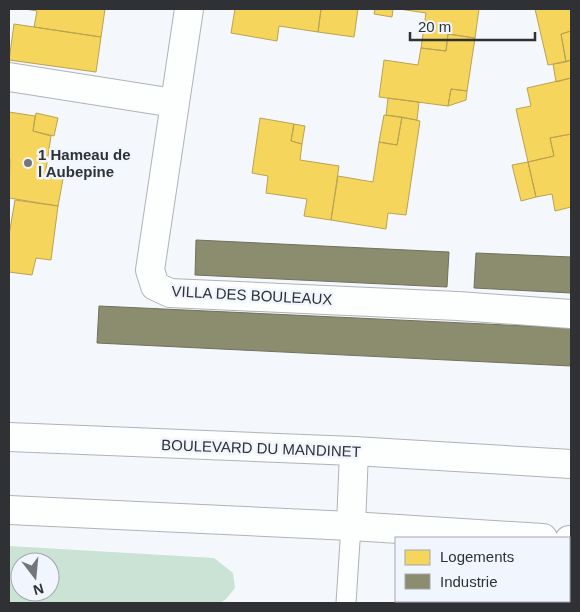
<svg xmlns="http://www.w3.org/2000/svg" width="580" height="612" font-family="Arial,sans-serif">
	<rect width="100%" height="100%" fill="#f4f7fb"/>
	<path fill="#cbe3d4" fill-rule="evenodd" d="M9,546L214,558L233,573L235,588L226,599L220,603H9ZM20,562H50V592H20Z"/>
	<path fill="#f6d55c" stroke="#baa450" d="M25,9H105L101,37L34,27L37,11Z
		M235,9H321L318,32L279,26L277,41L231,33Z
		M321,9H358L354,37L318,32Z
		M375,9H393L392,17L374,14Z
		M399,9H479L475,38L448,34L446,51L421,48L426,13Z
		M535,9H571V31L561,34L566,62L548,65Z
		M14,24L101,37L96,72L9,60Z
		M571,31V60L566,62L561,34Z
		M448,34L475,38L467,91L451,89L448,106L379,97L384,60L418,65L421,48L446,51Z
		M571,60V78L556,82L553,64Z
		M571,78V134L550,138L554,156L528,162L516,109L531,106L527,88Z
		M451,89L467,91L466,100L448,106Z
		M388,98L419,102L417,120L386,115Z
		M9,112L35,116L33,131L51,136L45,176L63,179L58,206L9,198L10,159H9Z
		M36,113L58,118L54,136L33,131Z
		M384,115L402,117L397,145L379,142Z
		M402,117L420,121L406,215L388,213L386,229L331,220L338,176L373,182L379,142L397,145Z
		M260,118L294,124L291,141L302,144L300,160L339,166L331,220L304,216L307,199L266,193L268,176L252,173Z
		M294,124L305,126L302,144L291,141Z
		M571,134V207L555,211L552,194L536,197L528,162L554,156L550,138Z
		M528,162L536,197L521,201L512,165Z
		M15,200L58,206L51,260L36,258L32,275L9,272V235Z"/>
	<path fill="#8c8c6e" stroke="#70715d" d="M196,240L449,252L447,287L195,275Z
		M476,253L571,257V293L474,288Z
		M99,306L571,328V366L97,343Z"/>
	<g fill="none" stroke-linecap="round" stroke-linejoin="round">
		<defs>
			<path id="service" d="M346,603L351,526"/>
			<path id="minor" d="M189,9L150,270L155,286L170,293L458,306L571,314
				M9,77L174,103
				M351,526L354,451"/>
			<path id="tertiary" d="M9,437L354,451L571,464
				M9,510L351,526L543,538
				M569,540L571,541"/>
		</defs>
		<use href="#service" stroke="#b0b3b6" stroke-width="21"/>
		<use href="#minor" stroke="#b0b3b6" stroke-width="30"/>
		<use href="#tertiary" stroke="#b0b3b6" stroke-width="30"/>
		<use href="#service" stroke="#fdfefe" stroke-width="19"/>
		<use href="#minor" stroke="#fdfefe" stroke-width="28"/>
		<use href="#tertiary" stroke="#fdfefe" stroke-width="28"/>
	</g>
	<circle fill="#74767a" stroke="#f1f6fe" stroke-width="2" cx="28" cy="163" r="5"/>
	<g text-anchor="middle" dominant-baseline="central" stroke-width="5" stroke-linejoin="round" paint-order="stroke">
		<g font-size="15" font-weight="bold" fill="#2f3135" stroke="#f1f6fe" text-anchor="start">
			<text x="38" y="154">1 Hameau de<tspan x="38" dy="17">l Aubepine</tspan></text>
		</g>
		<g font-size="15" fill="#2f3135" stroke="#f1f6fe">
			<text transform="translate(252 295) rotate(3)">VILLA DES BOULEAUX</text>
			<text transform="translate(261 448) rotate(2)">BOULEVARD DU MANDINET</text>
		</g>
	</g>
	<rect width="580" height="612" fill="none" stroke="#2f3135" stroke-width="20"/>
	<rect x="395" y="537" width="175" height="65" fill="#f1f6fe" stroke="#a3a7ae"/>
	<rect x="405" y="550" width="25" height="15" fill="#f6d55c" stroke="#a3a7ae"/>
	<text x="440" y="562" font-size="15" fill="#2f3135">Logements</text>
	<rect x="405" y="574" width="25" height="15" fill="#8c8c6e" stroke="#a3a7ae"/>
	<text x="440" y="587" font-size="15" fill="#2f3135">Industrie</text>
	<g transform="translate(35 577) rotate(164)"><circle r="24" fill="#f1f6fe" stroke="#a3a7ae"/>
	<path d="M0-4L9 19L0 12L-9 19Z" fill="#74767a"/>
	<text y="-8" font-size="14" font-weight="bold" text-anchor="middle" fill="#2f3135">N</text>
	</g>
	<path d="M410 32v8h125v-8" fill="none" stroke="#2f3135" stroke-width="2.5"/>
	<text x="418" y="32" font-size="15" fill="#2f3135" stroke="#f1f6fe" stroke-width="4" paint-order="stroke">20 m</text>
</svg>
